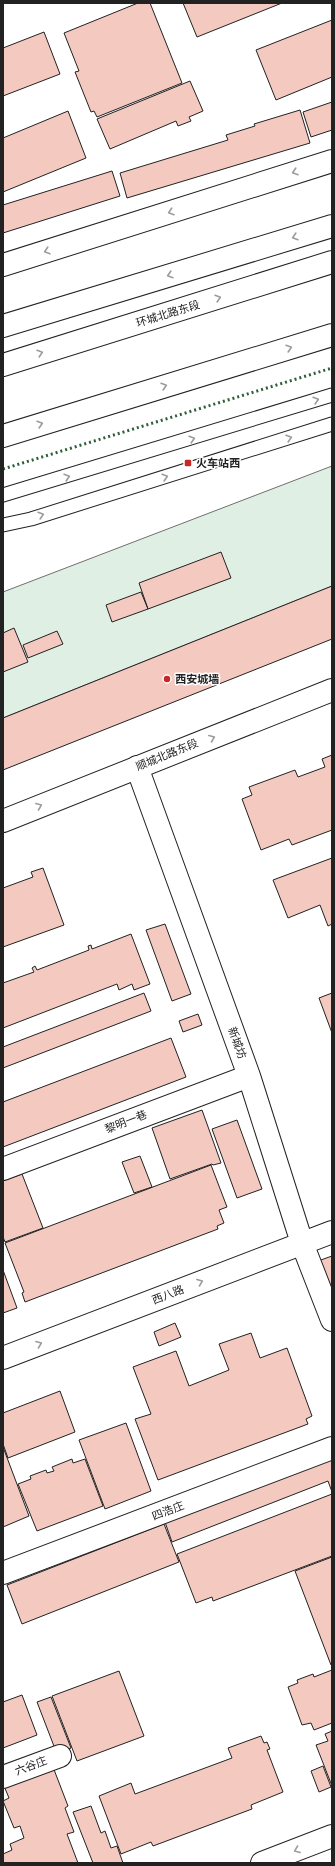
<svg xmlns="http://www.w3.org/2000/svg" width="335" height="1866" font-family="Rubik,'Noto Sans SC',sans-serif">
	<rect width="100%" height="100%" fill="#fff"/>
	<path fill="#e0efe3" stroke="#6f6f6f" d="M332,466V586L3,718V592Z"/>
	<path fill="#f3c9c0" stroke="#222" d="M138,3H150L182,83L97,117L94,111L91,112L75,72L79,71L64,33Z
		M183,3H282L197,37Z
		M332,20V77L276,100L256,50Z
		M44,32L60,74L3,96V48Z
		M190,81L203,111L189,117L191,121L178,126L176,121L110,149L97,119Z
		M332,102V130L311,137L303,112Z
		M300,110L310,143L127,198L120,173L228,140L226,135L255,126L254,124Z
		M68,111L86,158L3,192V138Z
		M112,171L120,196L3,233V205Z
		M221,552L231,578L148,609L139,583Z
		M332,586V639L3,770V718Z
		M141,592L148,609L112,622L106,605Z
		M14,628L28,662L3,672V633Z
		M57,631L63,644L28,658L23,645Z
		M332,755V830L292,845L289,839L261,850L242,799L252,795L249,787L295,770L298,777L325,767L322,759Z
		M332,858V924L328,926L320,905L288,918L273,880Z
		M43,868L64,925L3,947V888L33,877L31,872Z
		M165,924L191,994L172,1001L146,930Z
		M131,934L150,984L134,990L132,984L119,990L117,984L3,1028V983L34,972L32,968L35,966L37,970L89,950L88,946L91,945L92,949Z
		M144,993L151,1011L3,1068V1047Z
		M332,993V1033L319,998Z
		M198,1014L202,1025L183,1032L179,1021Z
		M171,1038L186,1077L3,1147V1102Z
		M202,1110L221,1163L213,1165L212,1164L170,1179L152,1128Z
		M237,1120L262,1189L237,1198L212,1129Z
		M140,1156L152,1187L134,1193L122,1162Z
		M211,1165L227,1207L219,1210L224,1223L217,1226L218,1229L25,1302L22,1293L24,1292L5,1243Z
		M22,1174L43,1228L5,1242L3,1237V1181Z
		M332,1256V1296L318,1261Z
		M3,1270L17,1308L3,1313Z
		M175,1323L181,1337L159,1346L154,1332Z
		M251,1333L260,1358L287,1348L312,1416L306,1419L308,1424L158,1480L135,1419L151,1414L133,1367L176,1351L189,1386L229,1370L219,1344Z
		M60,1391L75,1432L8,1458L3,1444V1413Z
		M126,1423L151,1491L105,1509L79,1440Z
		M3,1447L29,1516L3,1527Z
		M332,1457V1492L328,1481L172,1542L165,1522Z
		M72,1459L73,1463L85,1459L103,1506L37,1531L18,1484L31,1479L30,1476L46,1470L47,1473L54,1471L52,1467Z
		M332,1494V1556L213,1601L212,1597L196,1603L177,1554Z
		M164,1524L179,1562L22,1624L7,1585Z
		M332,1557V1665H331L295,1571Z
		M332,1670V1723L314,1730L311,1723L302,1725L288,1687L298,1683L297,1680L313,1674L314,1677Z
		M119,1671L144,1736L77,1761L52,1696Z
		M22,1695L37,1735L3,1748V1702Z
		M51,1697L71,1748L57,1754L37,1702Z
		M332,1731V1786L316,1745L328,1741L325,1734Z
		M261,1736L264,1743L267,1742L270,1749L267,1750L283,1792L251,1805L252,1809L153,1846L151,1842L121,1854L99,1796L131,1783L135,1794L232,1758L228,1748Z
		M323,1766L331,1787L319,1792L311,1771Z
		M53,1767L68,1806L65,1808L74,1832L67,1834L78,1863H3V1854L12,1850L10,1844L24,1838L20,1826L14,1828L3,1801L9,1798L4,1786Z
		M91,1806L101,1833L105,1831L111,1848L117,1846L123,1863H93L73,1812Z"/>
	<g fill="none" stroke-linecap="round" stroke-linejoin="round">
		<defs>
			<path id="service" d="M3,495L332,395
				M3,525L31,519L332,424"/>
			<path id="minor" d="M137,767L249,1076L302,1243L332,1320
				M3,1169L249,1076
				M3,1358L332,1232
				M3,1573L332,1448
				M3,1777L60,1756"/>
			<path id="tertiary" d="M3,821L332,690
				M262,1863L332,1836"/>
			<path id="primary" d="M3,265L332,161
				M3,326L332,226
				M3,365L332,262
				M3,436L332,335"/>
		</defs>
		<use href="#service" stroke="#222" stroke-width="15"/>
		<use href="#minor" stroke="#222" stroke-width="24"/>
		<use href="#tertiary" stroke="#222" stroke-width="24"/>
		<use href="#primary" stroke="#222" stroke-width="24"/>
		<use href="#service" stroke="#fff" stroke-width="13"/>
		<use href="#minor" stroke="#fff" stroke-width="22"/>
		<use href="#tertiary" stroke="#fff" stroke-width="22"/>
		<use href="#primary" stroke="#fff" stroke-width="22"/>
		<path stroke="#2f5e38" stroke-width="3" stroke-dasharray="2 3" stroke-linecap="butt" d="M3,469L332,368"/>
	</g>
	<defs><path id="oneway-chevron" d="M-2-3.5L2.5 0L-2 3.5" fill="none" stroke-width="1.6" stroke-linecap="round" stroke-linejoin="round"/></defs>
	<g stroke="#9c9c9c">
		<use href="#oneway-chevron" transform="translate(295 172) rotate(162)"/>
		<use href="#oneway-chevron" transform="translate(171 212) rotate(162)"/>
		<use href="#oneway-chevron" transform="translate(295 237) rotate(163)"/>
		<use href="#oneway-chevron" transform="translate(47 251) rotate(162)"/>
		<use href="#oneway-chevron" transform="translate(170 275) rotate(163)"/>
		<use href="#oneway-chevron" transform="translate(218 298) rotate(-17)"/>
		<use href="#oneway-chevron" transform="translate(289 348) rotate(-17)"/>
		<use href="#oneway-chevron" transform="translate(40 353) rotate(-17)"/>
		<use href="#oneway-chevron" transform="translate(164 386) rotate(-17)"/>
		<use href="#oneway-chevron" transform="translate(316 400) rotate(-17)"/>
		<use href="#oneway-chevron" transform="translate(40 424) rotate(-17)"/>
		<use href="#oneway-chevron" transform="translate(289 438) rotate(-17)"/>
		<use href="#oneway-chevron" transform="translate(192 439) rotate(-17)"/>
		<use href="#oneway-chevron" transform="translate(67 477) rotate(-17)"/>
		<use href="#oneway-chevron" transform="translate(165 477) rotate(-17)"/>
		<use href="#oneway-chevron" transform="translate(41 515) rotate(-17)"/>
		<use href="#oneway-chevron" transform="translate(212 738) rotate(-22)"/>
		<use href="#oneway-chevron" transform="translate(39 806) rotate(-22)"/>
		<use href="#oneway-chevron" transform="translate(200 1282) rotate(-21)"/>
		<use href="#oneway-chevron" transform="translate(39 1344) rotate(-21)"/>
		<use href="#oneway-chevron" transform="translate(297 1850) rotate(159)"/>
	</g>
	<g fill="#c62828" stroke="#fff" stroke-width="1.5">
		<rect x="184" y="459" width="8" height="8" rx="2"/>
		<circle cx="167" cy="679" r="4"/>
	</g>
	<g text-anchor="middle" dominant-baseline="central" stroke-width="3" stroke-linejoin="round" paint-order="stroke">
		<g font-size="11" fill="#222" stroke="#fff">
			<text transform="translate(168 314) rotate(-17)">环城北路东段</text>
			<text transform="translate(167 755) rotate(-22)">顺城北路东段</text>
			<text transform="translate(237 1043) rotate(70)">新城坊</text>
			<text transform="translate(126 1122) rotate(-21)">黎明一巷</text>
			<text transform="translate(168 1295) rotate(-21)">西八路</text>
			<text transform="translate(168 1511) rotate(-21)">四浩庄</text>
			<text transform="translate(31 1766) rotate(-21)">六谷庄</text>
		</g>
		<g font-size="11" font-weight="bold" fill="#222" stroke="#fff" text-anchor="start">
			<text x="196" y="463">火车站西</text>
			<text x="175" y="679">西安城墙</text>
		</g>
	</g>
	<rect width="335" height="1866" fill="none" stroke="#222222" stroke-width="8"/>
</svg>
